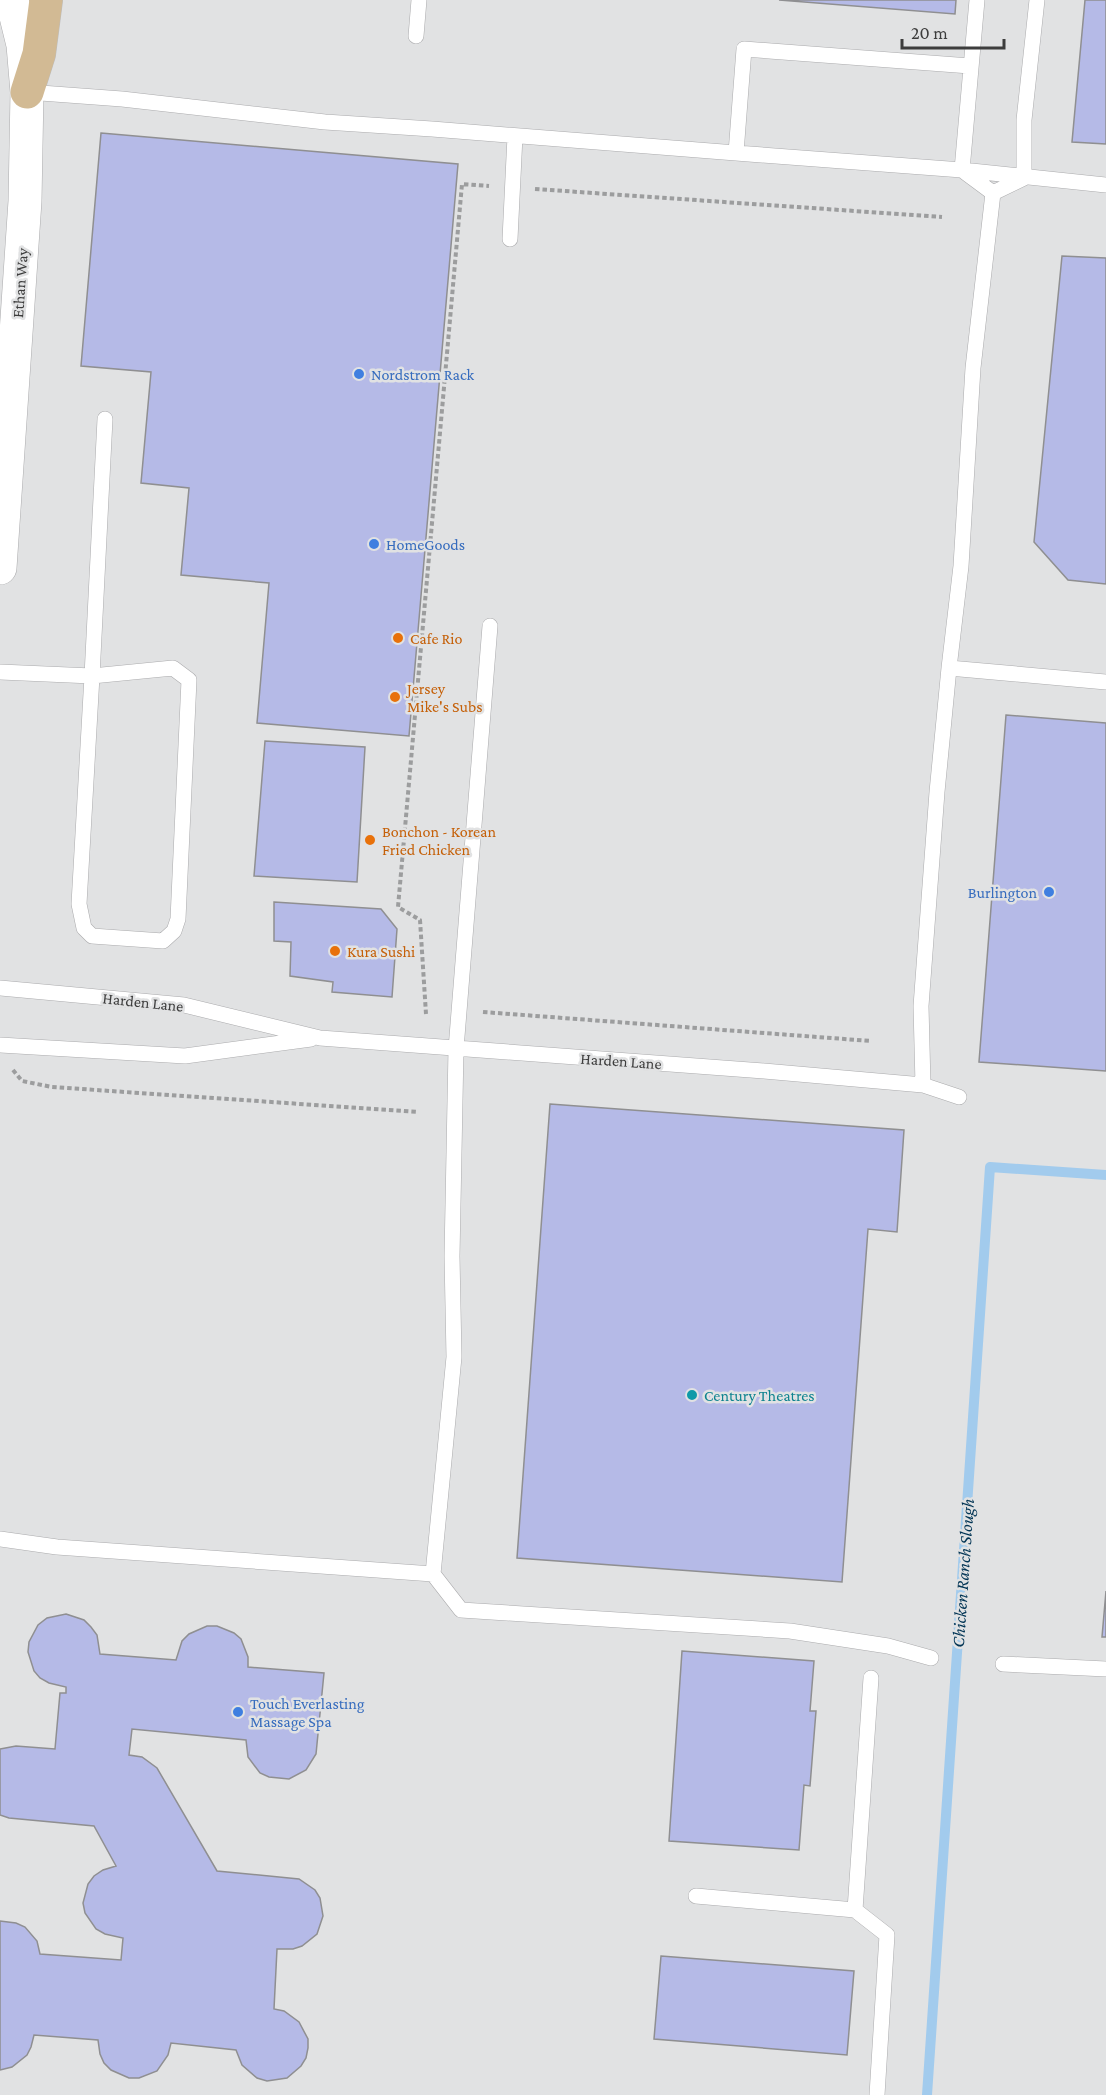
<svg xmlns="http://www.w3.org/2000/svg" width="1106" height="2095" font-family="'Crimson Pro',serif">
	<rect width="100%" height="100%" fill="#e1e2e3"/>
	<g fill="none" stroke-linecap="round" stroke-linejoin="round">
		<path stroke="#a2cbed" stroke-width="10" d="M927,2095L990,1167L1106,1175"/>
	</g>
	<path fill="#b5bae7" stroke="#8f8f91" stroke-width="1.5" d="M779,0H956L955,14Z
		M1085,0H1106V144L1072,142Z
		M101,133L458,164L409,736L257,723L269,583L181,575L189,488L141,483L151,372L81,366Z
		M1062,256L1106,258V584L1068,580L1034,542Z
		M1006,715L1106,723V1071L979,1062Z
		M265,741L365,747L357,882L254,876Z
		M274,902L381,909L397,929L392,997L332,992L333,982L290,976L291,942L274,941Z
		M550,1104L904,1130L897,1232L868,1229L842,1582L517,1558Z
		M1106,1591V1637H1102Z
		M66,1614L84,1620L91,1627L97,1635L100,1654L176,1660L182,1641L189,1634L207,1626H217L234,1633L241,1639L248,1657V1667L324,1673L316,1754L306,1770L289,1779L269,1777L260,1773L248,1757L246,1740L132,1729L129,1755L142,1757L157,1768L217,1871L299,1879L315,1890L320,1898L323,1916L317,1934L302,1946L293,1949H277L274,2009L284,2011L299,2022L308,2039V2048L306,2058L301,2066L287,2078L267,2081L257,2078L242,2065L236,2050L171,2043L168,2055L157,2071L139,2078H129L111,2070L104,2063L100,2054L98,2040L34,2035L31,2047L27,2055L12,2067L0,2070V1921L16,1923L25,1927L37,1941L40,1954L121,1960L123,1938L105,1934L96,1929L85,1913L83,1903L88,1884L94,1876L103,1870L116,1866L94,1826L9,1818L0,1815V1749L16,1746L55,1749L60,1693H66V1687L49,1683L40,1678L34,1671L28,1652L29,1642L38,1625L47,1618Z
		M682,1651L814,1661L810,1711H816L810,1786L804,1785L799,1850L669,1841Z
		M661,1956L854,1971L847,2055L654,2039Z"/>
	<g fill="none" stroke-linecap="round" stroke-linejoin="round">
		<defs>
			<path id="service" d="M977,0L962,170L993,193
				M416,36L419,0
				M27,92L122,99L325,122L432,129L736,153L744,49L970,66
				M736,153L962,170L1106,185
				M993,193L1024,178V120L1037,0
				M510,239L515,136
				M173,668L189,680L178,919L174,931L163,941L92,936L84,928L79,904L92,676Z
				M949,668L1106,682
				M0,672L92,676L105,419
				M0,988L184,1005L320,1038L764,1071L923,1085L959,1097
				M0,1045L185,1056L311,1039
				M923,1085L921,1006L937,792L949,668L961,566L973,368L993,193
				M0,1539L57,1547L433,1574L461,1610L790,1631L888,1646L931,1658
				M433,1574L454,1357L452,1256L456,1049L490,626
				M1003,1664L1106,1669
				M871,1678L855,1910L887,1935L877,2095
				M696,1896L855,1910"/>
			<path id="tertiary" d="M0,568L25,201L27,92L23,45L12,0"/>
			<path id="primary" d="M27,92L39,54L46,0"/>
		</defs>
		<use href="#service" stroke="#ababad" stroke-width="16"/>
		<use href="#tertiary" stroke="#ababad" stroke-width="34"/>
		<use href="#primary" stroke="#bdbdbd" stroke-width="34"/>
		<path stroke="#9c9d9e" stroke-width="4" stroke-dasharray="4.5 3" stroke-linecap="butt" d="M535,189L942,217
			M483,1012L871,1041
			M426,1014L420,920L398,907L462,184L489,186
			M13,1070L22,1081L52,1087L418,1112"/>
		<use href="#service" stroke="#fff" stroke-width="15"/>
		<use href="#tertiary" stroke="#fff" stroke-width="33"/>
		<use href="#primary" stroke="#d2ba94" stroke-width="33"/>
	</g>
	<g fill="#3f7fe0" stroke="#e1e2e3" stroke-width="2">
		<circle cx="359" cy="374" r="6"/>
		<circle cx="374" cy="544" r="6"/>
		<circle cx="1049" cy="892" r="6"/>
		<circle cx="238" cy="1712" r="6"/>
	</g>
	<g fill="#e8710a" stroke="#e1e2e3" stroke-width="2">
		<circle cx="398" cy="638" r="6"/>
		<circle cx="395" cy="697" r="6"/>
		<circle cx="370" cy="840" r="6"/>
		<circle cx="335" cy="951" r="6"/>
	</g>
	<circle fill="#0f9aa8" stroke="#e1e2e3" stroke-width="2" cx="692" cy="1395" r="6"/>
	<g text-anchor="middle" dominant-baseline="central" stroke-width="5" stroke-linejoin="round" paint-order="stroke">
		<g font-size="16" fill="#3d3d3d" stroke="#e1e2e3">
			<text transform="translate(20 283) rotate(-86)">Ethan Way</text>
			<text transform="translate(143 1002) rotate(6)">Harden Lane</text>
			<text transform="translate(621 1061) rotate(4)">Harden Lane</text>
		</g>
		<g font-size="16" fill="#366cbe" stroke="#e1e2e3" text-anchor="start">
			<text x="371" y="374">Nordstrom Rack</text>
			<text x="386" y="544">HomeGoods</text>
			<text x="1037" y="892" text-anchor="end">Burlington</text>
			<text x="250" y="1703">Touch Everlasting<tspan x="250" dy="18">Massage Spa</tspan></text>
		</g>
		<g font-size="16" fill="#c56008" stroke="#e1e2e3" text-anchor="start">
			<text x="410" y="638">Cafe Rio</text>
			<text x="407" y="688">Jersey<tspan x="407" dy="18">Mike's Subs</tspan></text>
			<text x="382" y="831">Bonchon - Korean<tspan x="382" dy="18">Fried Chicken</tspan></text>
			<text x="347" y="951">Kura Sushi</text>
		</g>
		<g font-size="16" fill="#0d838f" stroke="#e1e2e3" text-anchor="start">
			<text x="704" y="1395">Century Theatres</text>
		</g>
		<g font-size="18" font-style="italic" fill="#023555" stroke="#e1e2e3">
			<text transform="translate(963 1573) rotate(-86)">Chicken Ranch Slough</text>
		</g>
	</g>
	<path d="M902 39v9h102v-9" fill="none" stroke="#3d3d3d" stroke-width="3"/>
	<text x="911" y="39" font-size="18" fill="#3d3d3d" stroke="#e1e2e3" stroke-width="4.5" paint-order="stroke">20 m</text>
</svg>
